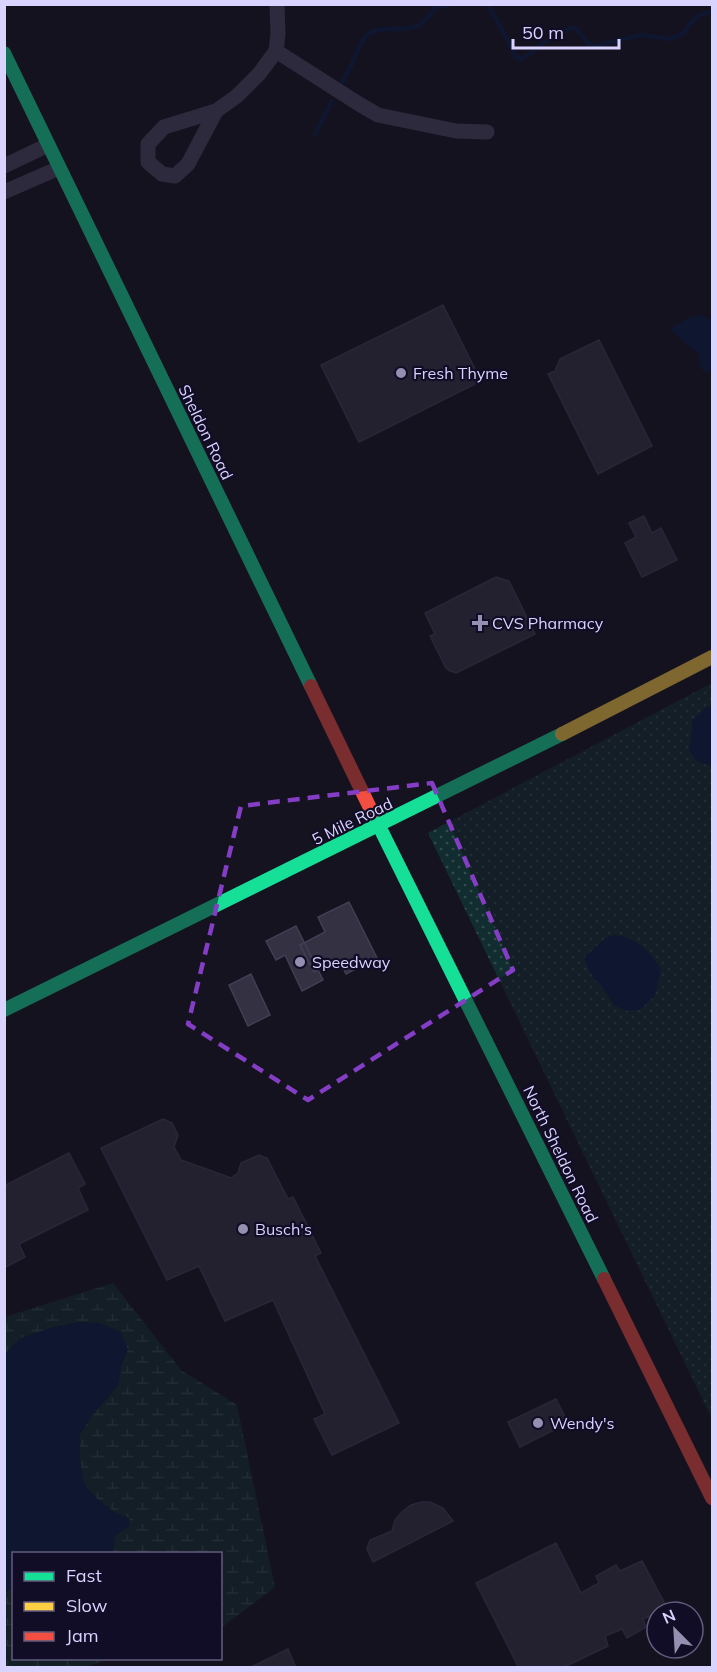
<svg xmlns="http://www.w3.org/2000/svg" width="717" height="1672" font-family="Mulish,sans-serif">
	<defs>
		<pattern id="grass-dots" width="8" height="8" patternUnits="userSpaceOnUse" patternTransform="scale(1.5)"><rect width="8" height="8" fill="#112d2f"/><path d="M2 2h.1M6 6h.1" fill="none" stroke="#334b4e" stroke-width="1.8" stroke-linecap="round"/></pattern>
		<pattern id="wetland-marsh" width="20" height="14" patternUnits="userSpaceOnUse" patternTransform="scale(1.5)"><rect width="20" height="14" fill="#112d2f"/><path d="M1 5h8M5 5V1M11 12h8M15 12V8" fill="none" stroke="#334b4e"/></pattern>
	</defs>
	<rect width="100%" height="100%" fill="#161320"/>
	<path fill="url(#grass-dots)" d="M712,683V1419L428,833Z"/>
	<path fill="url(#wetland-marsh)" d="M113,1283L181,1370L237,1405L275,1587L221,1628L220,1554L113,1553L115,1536L129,1526V1518L114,1512L96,1498L84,1484L80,1463V1434L91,1417L118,1385L121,1366L128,1349L81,1322L51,1328L19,1339L5,1354V1317Z
		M13,1589L14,1658L108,1659L86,1667L5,1668V1591Z"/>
	<path fill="#071b43" d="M700,315L712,320V367L709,371L704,372L700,366L699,354L672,332L671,328L690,317Z
		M712,706V766L697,762L689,750L693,720L704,709Z
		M614,935C637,938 649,951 661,969L655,995L640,1010L627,1011L614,1005L601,985L593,978L584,958L604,939Z
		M81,1322L99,1323L120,1332L128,1349L121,1366L118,1385L91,1417L80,1434V1463L84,1484L96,1498L114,1512L129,1518V1526L115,1536L113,1553L14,1554L13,1589L5,1591V1354L19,1339L51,1328Z"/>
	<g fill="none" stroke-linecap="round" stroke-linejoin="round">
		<path stroke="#071b43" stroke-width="4.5" d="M434,4L443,7L448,4
			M488,4L509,43L515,56L520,59L529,55L541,44L571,28H576L588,43L595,46L641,35L670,39L678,36L684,33L691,22L698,16L712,11
			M338,88C343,80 348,72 352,64C357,54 359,43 367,35C381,24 402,33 417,26C426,22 431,13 437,6
			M315,134L332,101"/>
	</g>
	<path fill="#343143" stroke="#433e55" stroke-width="1.5" d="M443,305L481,381L359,442L321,365Z
		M599,340L652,446L598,474L548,374L555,371L560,359Z
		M644,516L652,533L661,528L677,560L642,577L625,543L636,537L629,523Z
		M496,577L509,581L535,634L456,673L450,671L446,668L430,636L435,634L425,613Z
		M349,902L377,958L346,974L339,959L314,972L300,945L325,932L318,917Z
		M296,926L323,980L302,991L285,955L276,960L266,941Z
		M251,974L270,1015L248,1026L229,985Z
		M163,1119L172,1123L178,1135L174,1147L181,1160L231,1178L238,1173L241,1163L259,1155L267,1158L288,1199L293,1197L321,1253L315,1256L399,1423L332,1455L314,1419L325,1414L273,1300L225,1321L199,1266L167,1280L101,1148Z
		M69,1153L85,1184L78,1188L88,1210L19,1244L25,1257L4,1268V1186Z
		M556,1399L568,1423L520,1447L508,1422Z
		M422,1502H430L443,1508L453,1521L373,1562L367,1549L370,1540L392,1531L395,1520L402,1512L411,1505Z
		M556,1543L581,1593L599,1583L596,1576L616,1565L620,1571L642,1561L667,1608L643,1619L646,1627L627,1638L622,1629L605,1636L608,1646L562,1668H519L476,1583Z
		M288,1649L296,1668H249Z"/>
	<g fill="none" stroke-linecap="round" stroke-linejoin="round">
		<path stroke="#494762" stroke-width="15" d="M276,51L359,104L378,115L456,131L487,132
			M216,111L188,164L175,176L162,174L148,162V144L164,127L216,111L237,96L259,74L276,51L278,34L277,4
			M4,166L48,145
			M4,192L59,168"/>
		<path stroke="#16e098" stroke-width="14" d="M4,53L311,686
			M372,812L604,1279
			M4,1010L562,734"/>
		<path stroke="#ffcf43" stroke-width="14" d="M562,734L712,657"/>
		<path stroke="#f24e42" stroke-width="14" d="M311,686L372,812
			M604,1279L712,1498"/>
	</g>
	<path d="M0 0H717V1672H0ZM432,783L513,970L308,1100L188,1024L241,806Z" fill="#161320" fill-opacity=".55" fill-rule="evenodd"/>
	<path fill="none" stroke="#843dc5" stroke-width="4.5" stroke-dasharray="12 8" stroke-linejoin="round" d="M432,783L513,970L308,1100L188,1024L241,806Z"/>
	<g fill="#9590b1" stroke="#120d26" stroke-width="2">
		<circle cx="401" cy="373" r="6"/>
		<path d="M477 614h6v6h6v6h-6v6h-6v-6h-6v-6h6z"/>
		<circle cx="300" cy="962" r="6"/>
		<circle cx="243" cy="1229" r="6"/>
		<circle cx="538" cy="1423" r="6"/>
	</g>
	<g text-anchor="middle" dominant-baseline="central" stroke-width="4.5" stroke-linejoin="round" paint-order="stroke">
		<g font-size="16" fill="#d9d3ff" stroke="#120d26" text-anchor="start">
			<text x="413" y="373">Fresh Thyme</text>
			<text x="492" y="623">CVS Pharmacy</text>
			<text x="312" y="962">Speedway</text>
			<text x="255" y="1229">Busch's</text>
			<text x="550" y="1423">Wendy's</text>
		</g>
		<g font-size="16" fill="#d9d3ff" stroke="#120d26">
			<text transform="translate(206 432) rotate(64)">Sheldon Road</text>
			<text transform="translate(352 821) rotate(-26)">5 Mile Road</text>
			<text transform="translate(561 1154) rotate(64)">North Sheldon Road</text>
		</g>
	</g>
	<rect width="717" height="1672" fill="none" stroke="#d9d3ff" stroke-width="12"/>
	<rect x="12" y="1552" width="210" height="108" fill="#120d26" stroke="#625c7d" stroke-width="1.5"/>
	<rect x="24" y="1572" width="30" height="9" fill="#16e098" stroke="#625c7d" stroke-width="1.5"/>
	<text x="66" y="1582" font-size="18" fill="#d9d3ff">Fast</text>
	<rect x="24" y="1602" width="30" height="9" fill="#ffcf43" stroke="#625c7d" stroke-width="1.5"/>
	<text x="66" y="1612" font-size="18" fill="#d9d3ff">Slow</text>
	<rect x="24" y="1632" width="30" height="9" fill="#f24e42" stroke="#625c7d" stroke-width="1.5"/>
	<text x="66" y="1642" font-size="18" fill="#d9d3ff">Jam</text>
	<g transform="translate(675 1630) rotate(336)"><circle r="28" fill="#120d26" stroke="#625c7d" stroke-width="1.5"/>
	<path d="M0-4.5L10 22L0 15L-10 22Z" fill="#9590b1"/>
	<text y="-9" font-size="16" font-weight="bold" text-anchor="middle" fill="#d9d3ff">N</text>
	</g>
	<path d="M513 39v9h106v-9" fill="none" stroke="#d9d3ff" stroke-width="3"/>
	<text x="522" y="39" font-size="18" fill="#d9d3ff" stroke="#120d26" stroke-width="4.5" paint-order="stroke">50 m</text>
</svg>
